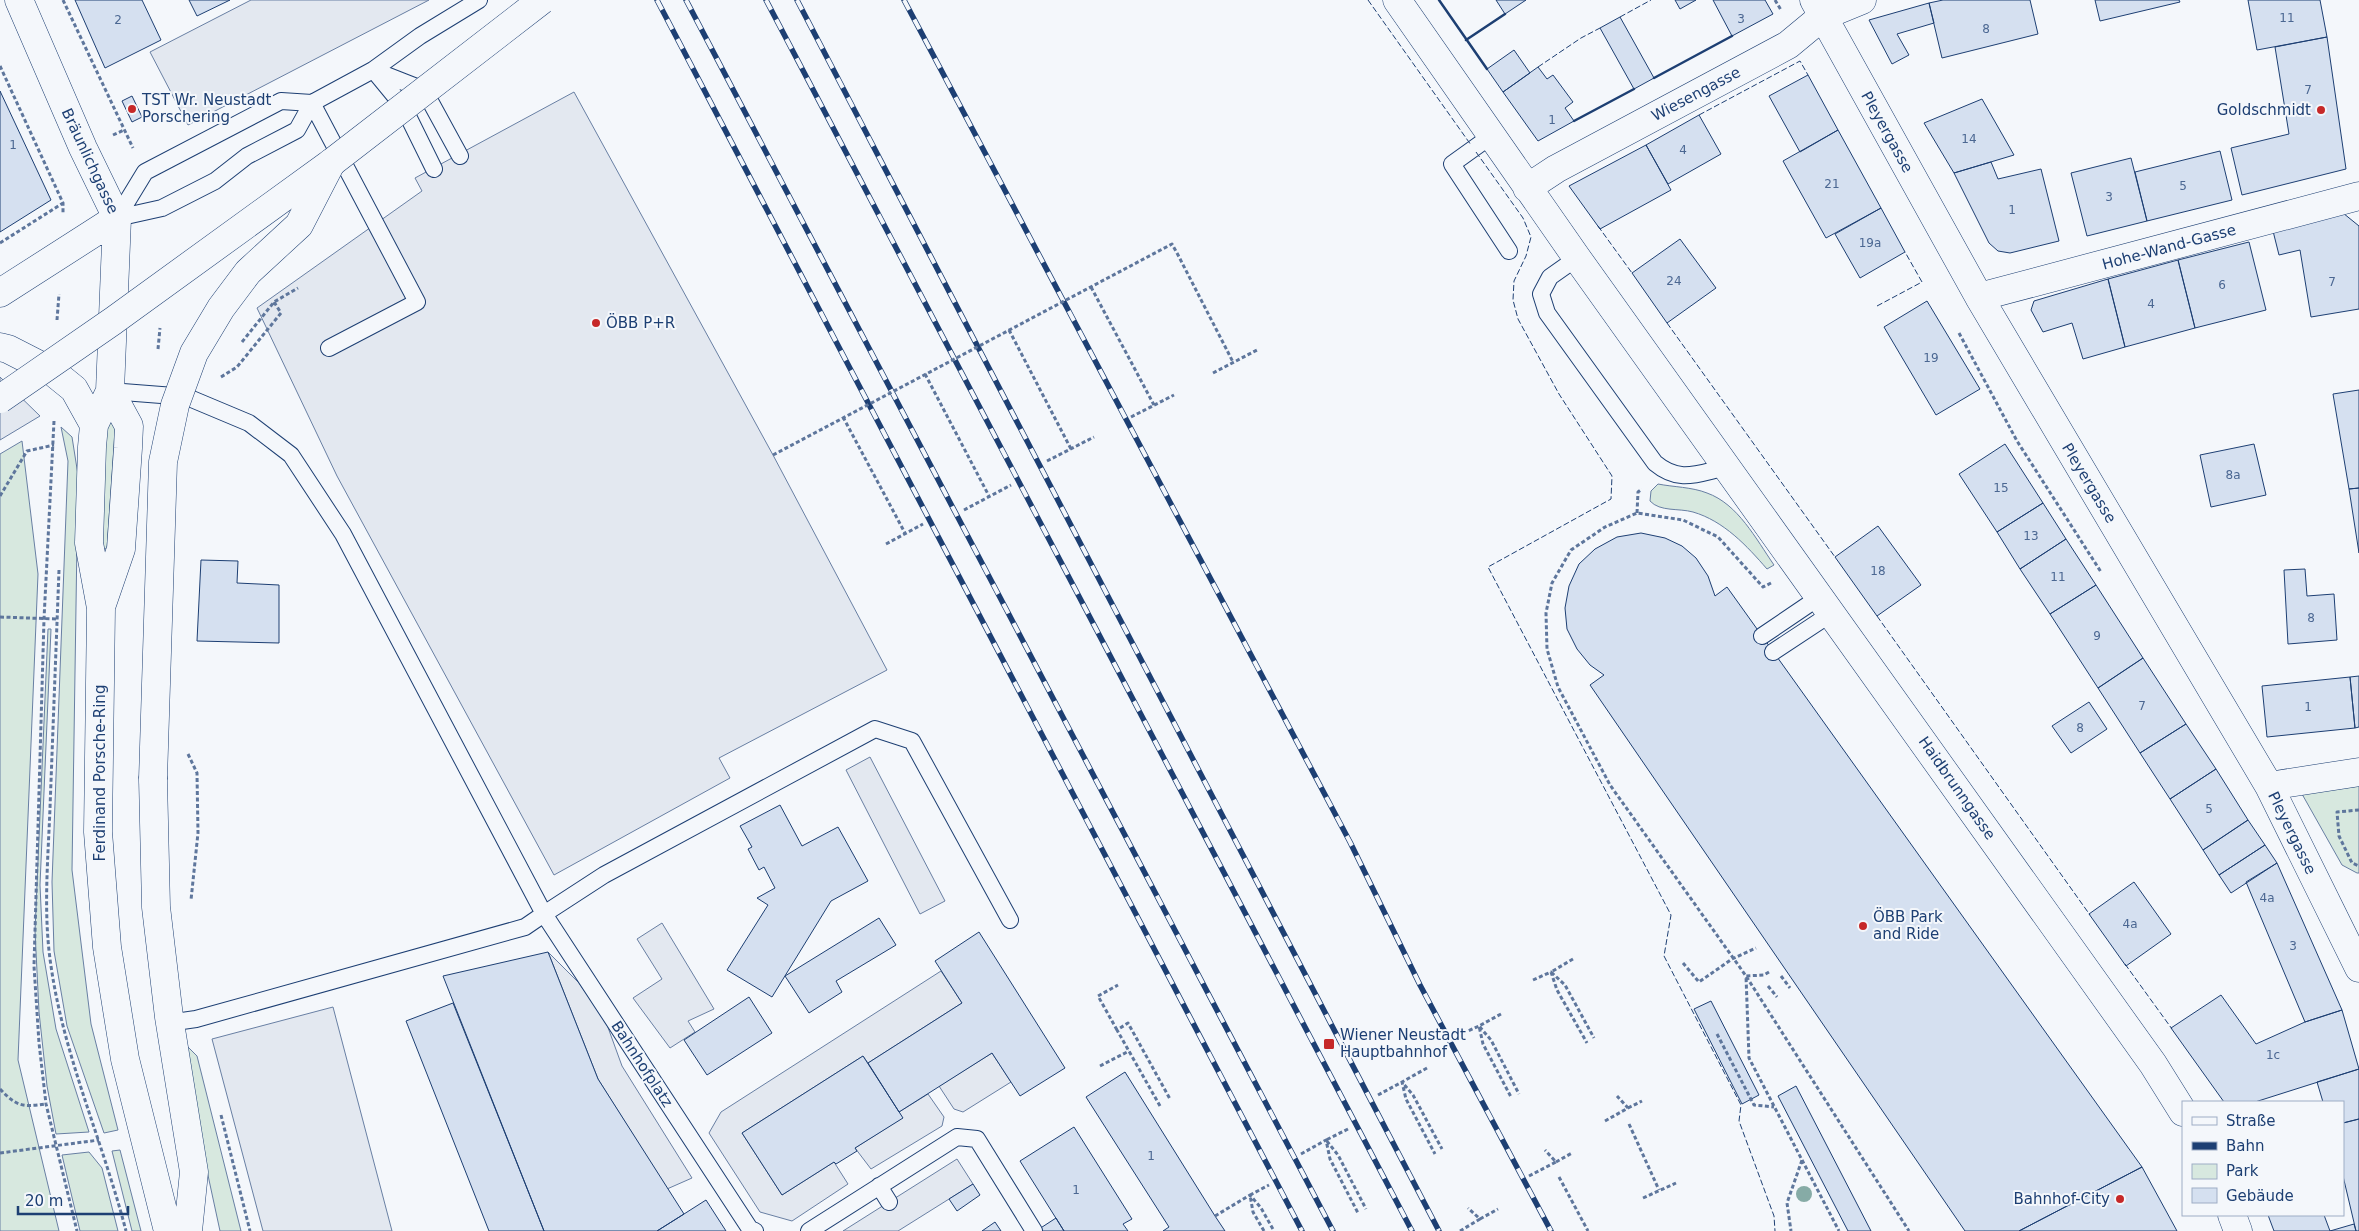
<svg xmlns="http://www.w3.org/2000/svg" width="2359" height="1231" font-family="'DejaVu Sans',sans-serif">
	<rect width="100%" height="100%" fill="#f4f7fb"/>
	<path fill="#d7e8df" stroke="#687fa3" d="M116,416L107,549L100,548L105,429Z
		M61,427L72,437L78,475L72,870L91,1024L118,1130L104,1133L67,1026L54,951L52,882L68,461Z
		M22,441L38,574L18,1060L59,1231H0V454Z
		M1658,484C1673,487 1692,487 1707,493C1738,504 1756,539 1774,565L1767,569C1747,546 1724,521 1693,512C1679,508 1660,512 1650,501L1651,491Z
		M48,629H51L40,885L43,952L56,1029L89,1132L56,1134L47,1086L39,1012L35,931Z
		M2359,786V873H2357L2342,865L2302,794Z
		M185,1044L197,1056L241,1231H220L195,1115Z
		M120,1150L141,1231H132L112,1151Z
		M89,1152L102,1168L118,1231H80L62,1155Z"/>
	<path fill="#e3e8f0" stroke="#687fa3" d="M251,0H429L188,125L150,52Z
		M574,92L773,455L887,670L719,758L730,778L554,875L337,476L257,308L422,191L415,178Z
		M0,377L40,416L0,440Z
		M870,757L945,901L920,914L846,770Z
		M662,923L714,1009L688,1021L695,1032L670,1048L633,998L662,979L637,939Z
		M548,952L579,983L606,1022L622,1066L692,1178L667,1189L598,1079Z
		M941,971L962,1003L868,1063L863,1056L742,1133L782,1195L834,1162L848,1184L792,1221L760,1212L709,1133L721,1112Z
		M333,1007L392,1231H263L212,1039Z
		M992,1053L1011,1082L963,1112L954,1109L939,1086Z
		M928,1094L944,1117L942,1126L871,1169L855,1148L902,1118L899,1112Z
		M957,1159L973,1184L898,1231H843Z"/>
	<path fill="#d5e0f0" stroke="#1d3f73" d="M75,0H142L161,40L105,68Z
		M189,0H230L197,16Z
		M1496,0H1526L1505,14Z
		M1675,0H1696L1680,9Z
		M1713,0H1765L1773,14L1732,36Z
		M1943,0H2030L2038,34L1942,58L1929,3Z
		M2095,0H2179L2180,2L2100,21Z
		M2248,0H2320L2327,37L2257,50Z
		M1929,3L1934,23L1897,34L1909,55L1892,64L1869,20Z
		M1620,17L1654,78L1634,89L1600,28Z
		M2327,37L2346,169L2242,195L2231,148L2289,134L2275,47Z
		M1514,50L1530,73L1503,92L1487,69Z
		M1538,67L1547,79L1553,75L1573,102L1565,108L1574,121L1538,141L1503,92Z
		M1808,75L1838,130L1800,152L1769,96Z
		M0,91L51,200L0,232Z
		M132,96L142,117L132,122L122,101Z
		M1982,99L2014,155L1954,173L1924,123Z
		M1699,115L1721,154L1668,184L1646,145Z
		M1838,130L1881,208L1826,238L1783,161Z
		M1646,145L1671,190L1600,229L1569,186Z
		M2220,151L2232,200L2147,221L2135,172Z
		M2131,158L2147,221L2087,236L2071,173Z
		M1991,162L1998,179L2041,169L2059,241L2010,253L1998,251L1989,243L1954,173Z
		M1881,208L1905,252L1860,278L1835,234Z
		M2343,213L2359,226V309L2311,317L2300,250L2279,255L2273,231Z
		M1680,239L1716,288L1667,323L1632,273Z
		M2249,242L2266,310L2195,328L2178,260Z
		M2178,260L2195,328L2125,347L2108,279Z
		M2108,279L2125,347L2083,359L2072,323L2043,332L2031,310L2034,301Z
		M1927,301L1980,389L1936,415L1884,327Z
		M2359,390V488L2349,489L2333,394Z
		M2005,444L2043,503L1997,532L1959,474Z
		M2254,444L2266,495L2211,507L2200,455Z
		M2359,488V553L2349,489Z
		M2043,503L2066,539L2020,569L1997,532Z
		M1878,526L1921,585L1877,616L1835,557Z
		M1641,533L1665,538L1682,546L1696,558L1708,576L1715,596L1727,587L2142,1167L2019,1231H1965L1590,685L1604,675L1590,665L1577,649L1567,629L1565,608L1569,586L1579,564L1595,549L1617,537Z
		M2066,539L2096,585L2050,614L2020,569Z
		M201,560L238,561L237,583L279,585V643L197,641Z
		M2305,569L2307,596L2334,594L2337,640L2288,644L2284,570Z
		M2096,585L2143,658L2098,688L2050,614Z
		M2143,658L2186,724L2140,753L2098,688Z
		M2359,676V727L2355,728L2350,677Z
		M2350,677L2355,728L2267,737L2262,686Z
		M2089,702L2107,729L2071,753L2052,726Z
		M2186,724L2216,769L2170,799L2140,753Z
		M2216,769L2248,820L2203,850L2170,799Z
		M780,805L802,846L838,827L868,881L831,901L772,997L727,970L768,905L757,898L775,888L764,867L759,870L748,849L752,847L740,826Z
		M2248,820L2265,845L2219,875L2203,850Z
		M2265,845L2277,863L2231,893L2219,875Z
		M2277,863L2342,1010L2305,1022L2246,882Z
		M2134,882L2171,934L2126,966L2089,914Z
		M879,918L896,945L836,981L842,992L809,1013L785,976Z
		M979,932L1065,1068L1020,1096L992,1053L899,1112L868,1063L962,1003L935,961Z
		M548,952L598,1079L684,1214L657,1231H544L443,976Z
		M2221,995L2256,1044L2305,1022L2342,1010L2359,1069L2255,1102H2224L2171,1028Z
		M749,997L772,1033L707,1075L684,1040Z
		M1711,1001L1759,1095L1742,1104L1694,1009Z
		M453,1003L544,1231H489L406,1021Z
		M863,1056L903,1118L855,1148L857,1151L836,1164L834,1162L782,1195L742,1133Z
		M2359,1069V1119L2343,1123V1102H2323L2317,1082Z
		M1125,1072L1215,1216L1225,1231H1163L1169,1227L1086,1097Z
		M1796,1086L1871,1231H1848L1778,1096Z
		M2359,1119V1231H2356L2343,1176V1123Z
		M1074,1127L1132,1219L1123,1224L1128,1231H1064L1020,1161Z
		M2142,1167L2177,1231H2019Z
		M973,1184L980,1195L957,1211L949,1199Z
		M706,1200L726,1231H657L684,1214Z
		M2268,1215H2324L2330,1231L2354,1224L2356,1231H2274Z
		M1056,1218L1064,1231H1036Z
		M995,1222L1001,1231H982Z"/>
	<g fill="none" stroke-linecap="round" stroke-linejoin="round">
		<defs>
			<path id="lane" d="M373,70L424,90L460,156
				M375,72L403,106L434,169
				M312,103L417,302L329,348
				M1491,136L1452,164L1509,251
				M117,218L145,172L281,101L312,103L373,70L420,36L479,0
				M117,218L162,208L215,181L247,156L297,130L312,103
				M1577,258L1550,277L1541,294L1547,313L1655,463C1680,484 1698,473 1727,467
				M110,391L187,397L249,423L291,455L343,534L544,914L604,875L875,729L912,741L1010,920
				M1762,636L1821,596
				M1773,652L1832,613
				M169,1017L182,1021L196,1019L525,927L544,914L750,1229L755,1231
				M879,1186L889,1202
				M809,1231L957,1137L977,1139L1034,1231"/>
			<path id="street" d="M19,0L83,148L117,218
				M1397,0L1577,258L2153,1064L2183,1112
				M1814,0L1979,297L2269,786L2359,968
				M1527,188L1556,169L1788,45L1823,16L1862,0
				M1979,297L2359,196
				M2269,786L2359,772
				M2232,1215L2238,1231"/>
			<path id="secondary" d="M117,218L110,391L94,425L92,447L89,543L101,608L98,832L107,947L125,1059L168,1231
				M0,293L117,218
				M0,347L8,349L53,372L74,389L94,425
				M101,607L121,549L128,448L129,426L110,391
				M153,779L156,907L169,1017L194,1172L188,1231"/>
		</defs>
		<use href="#lane" stroke="#1d3f73" stroke-width="18"/>
		<use href="#street" stroke="#1d3f73" stroke-width="29"/>
		<use href="#secondary" stroke="#1d3f73" stroke-width="29"/>
		<path stroke="#5e769c" stroke-width="3" stroke-dasharray="4 2.5" stroke-linecap="butt" d="M63,0L133,148
			M1775,0L1781,10
			M0,66L63,203V213
			M113,135L124,130
			M0,243L63,203
			M1177,253L1233,362
			M1091,287L1154,405
			M57,320L59,294
			M1009,330L1071,449
			M1959,333L2017,441L2101,572
			M242,342L274,302L298,288
			M158,349L160,328
			M1213,373L1257,350
			M925,374L989,496
			M221,377L237,367L281,313L274,302
			M843,417L905,533
			M1131,417L1174,395
			M54,421L44,619L34,966L39,1043L46,1104L77,1231
			M1047,461L1094,437
			M0,496L27,451L54,445
			M964,510L1011,485
			M1637,513L1638,492L1642,489
			M886,544L923,524
			M59,570C56,649 53,728 50,808C48,860 43,914 51,966C64,1057 103,1142 126,1231
			M1771,583L1763,587L1718,537L1683,520L1637,513L1605,527L1571,550L1552,583L1546,613L1547,649L1558,687L1610,785L1746,976L1909,1231
			M0,617L57,619
			M188,754L197,773L198,833L191,900
			M2359,810L2337,812L2339,836L2352,863L2359,866
			M1573,959L1551,972L1565,985L1594,1038
			M1683,963L1699,982L1732,959L1756,948
			M1769,972L1764,975L1746,976L1749,1058L1802,1160L1787,1203L1791,1231
			M1781,976L1790,988
			M1533,980L1551,972L1557,990L1587,1043
			M1768,986L1777,997
			M1501,1014L1479,1026L1491,1040L1519,1094
			M1117,1030L1098,996L1118,985
			M1717,1034L1754,1105L1774,1107
			M1457,1036L1479,1026L1483,1044L1511,1097
			M1100,1066L1129,1051
			M1427,1068L1402,1082L1413,1095L1442,1149
			M0,1089C17,1107 23,1107 46,1104
			M1378,1095L1402,1082L1406,1099L1435,1154
			M1160,1106L1117,1030L1128,1023L1170,1099
			M1628,1108L1642,1101
			M221,1115L250,1231
			M1605,1121L1628,1108L1617,1096
			M1629,1124L1659,1190
			M1348,1129L1326,1140L1338,1155L1366,1209
			M0,1153L99,1140
			M1301,1154L1326,1140L1330,1159L1358,1213
			M1802,1160L1839,1231
			M1556,1162L1572,1153
			M1529,1176L1556,1162L1545,1150
			M1559,1177L1588,1231
			M1643,1198L1676,1183
			M1215,1216L1250,1195L1261,1208L1274,1231
			M1480,1219L1498,1209
			M1264,1231L1253,1212L1250,1195L1269,1185
			M1460,1231L1480,1219L1468,1208"/>
		<use href="#lane" stroke="#f4f7fb" stroke-width="16"/>
		<use href="#street" stroke="#f4f7fb" stroke-width="28"/>
		<use href="#secondary" stroke="#f4f7fb" stroke-width="28"/>
		<defs>
			<path id="rail" d="M657,0L1302,1231
				M686,0L1333,1231
				M766,0L1412,1231
				M797,0L1439,1231
				M904,0L1350,842L1420,985L1551,1231"/>
		</defs>
		<use href="#rail" stroke="#1d3f73" stroke-width="5.5"/>
		<use href="#rail" stroke="#f4f7fb" stroke-width="4" stroke-dasharray="11" stroke-linecap="butt"/>
		<defs>
			<path id="secondary-bridge" d="M153,779L163,462L175,405L194,353L221,308L248,272L299,225L331,163"/>
			<path id="primary-bridge" d="M0,399L113,321L331,163L542,0"/>
		</defs>
		<use href="#secondary-bridge" stroke="#1d3f73" stroke-width="29" stroke-linecap="butt"/>
		<use href="#primary-bridge" stroke="#1d3f73" stroke-width="29" stroke-linecap="butt"/>
		<path stroke="#5e769c" stroke-width="3" stroke-dasharray="4 2.5" stroke-linecap="butt" d="M773,455L1172,244L1177,253"/>
		<use href="#secondary-bridge" stroke="#f4f7fb" stroke-width="28"/>
		<use href="#primary-bridge" stroke="#f4f7fb" stroke-width="28"/>
		<path stroke="#1d3f73" stroke-width="1" stroke-dasharray="6 2.5" stroke-linecap="butt" d="M1368,0L1471,145
			M1620,17L1651,0
			M1538,67L1581,38L1600,28
			M1699,115L1800,61L1808,75
			M1476,152L1523,218L1531,237L1526,256L1514,281L1513,300L1518,319L1559,394L1612,476L1611,499L1488,567L1671,915L1664,956L1741,1105L1739,1121L1774,1216L1775,1231
			M1598,226L1632,273
			M1877,306L1922,282L1905,252
			M1667,323L1835,557
			M1877,616L2090,915
			M2125,964L2172,1029"/>
		<path stroke="#1d3f73" stroke-width="2.5" d="M1439,0L1487,69
			M1466,40L1505,14
			M1654,78L1732,36
			M1574,121L1634,89"/>
	</g>
	<circle fill="#86aba6" cx="1804" cy="1194" r="8"/>
	<g fill="#c62828" stroke="#f4f7fb" stroke-width="2">
		<circle cx="132" cy="109" r="5"/>
		<circle cx="2321" cy="110" r="5"/>
		<circle cx="596" cy="323" r="5"/>
		<circle cx="1863" cy="926" r="5"/>
		<rect x="1323" y="1038" width="12" height="12" rx="2.5"/>
		<circle cx="2120" cy="1199" r="5"/>
	</g>
	<g text-anchor="middle" dominant-baseline="central" stroke-width="4" stroke-linejoin="round" paint-order="stroke">
		<g font-size="12" fill="#4b6792">
			<text x="2287" y="18">11</text>
			<text x="1741" y="19">3</text>
			<text x="118" y="20">2</text>
			<text x="1986" y="29">8</text>
			<text x="2308" y="90">7</text>
			<text x="1552" y="120">1</text>
			<text x="1969" y="139">14</text>
			<text x="13" y="145">1</text>
			<text x="1683" y="150">4</text>
			<text x="1832" y="184">21</text>
			<text x="2183" y="186">5</text>
			<text x="2109" y="197">3</text>
			<text x="2012" y="210">1</text>
			<text x="1870" y="243">19a</text>
			<text x="1674" y="281">24</text>
			<text x="2332" y="282">7</text>
			<text x="2222" y="285">6</text>
			<text x="2151" y="304">4</text>
			<text x="1931" y="358">19</text>
			<text x="2233" y="475">8a</text>
			<text x="2001" y="488">15</text>
			<text x="2031" y="536">13</text>
			<text x="1878" y="571">18</text>
			<text x="2058" y="577">11</text>
			<text x="2311" y="618">8</text>
			<text x="2097" y="636">9</text>
			<text x="2142" y="706">7</text>
			<text x="2308" y="707">1</text>
			<text x="2080" y="728">8</text>
			<text x="2209" y="809">5</text>
			<text x="2267" y="898">4a</text>
			<text x="2130" y="924">4a</text>
			<text x="2293" y="946">3</text>
			<text x="2273" y="1055">1c</text>
			<text x="1151" y="1156">1</text>
			<text x="1076" y="1190">1</text>
		</g>
		<g font-size="15" fill="#1d3f73" stroke="#f4f7fb">
			<text transform="translate(1696 94) rotate(-28)">Wiesengasse</text>
			<text transform="translate(1887 132) rotate(61)">Pleyergasse</text>
			<text transform="translate(90 161) rotate(65)">Bräunlichgasse</text>
			<text transform="translate(2169 247) rotate(-15)">Hohe-Wand-Gasse</text>
			<text transform="translate(2089 483) rotate(59)">Pleyergasse</text>
			<text transform="translate(100 773) rotate(-90)">Ferdinand Porsche-Ring</text>
			<text transform="translate(1957 788) rotate(55)">Haidbrunngasse</text>
			<text transform="translate(2292 833) rotate(64)">Pleyergasse</text>
			<text transform="translate(642 1064) rotate(57)">Bahnhofplatz</text>
		</g>
		<g font-size="15" fill="#1d3f73" stroke="#f4f7fb" text-anchor="start">
			<text x="142" y="100">TST Wr. Neustadt<tspan x="142" dy="17">Porschering</tspan></text>
			<text x="2311" y="110" text-anchor="end">Goldschmidt</text>
			<text x="606" y="323">ÖBB P+R</text>
			<text x="1873" y="917">ÖBB Park<tspan x="1873" dy="17">and Ride</tspan></text>
			<text x="1340" y="1035">Wiener Neustadt<tspan x="1340" dy="17">Hauptbahnhof</tspan></text>
			<text x="2110" y="1199" text-anchor="end">Bahnhof-City</text>
		</g>
	</g>
	<rect x="2182" y="1101" width="162" height="115" fill="#f4f7fb" stroke="#9eadc5"/>
	<rect x="2192" y="1117" width="25" height="8" fill="#f4f7fb" stroke="#9eadc5"/>
	<text x="2226" y="1126" font-size="15" fill="#1d3f73">Straße</text>
	<rect x="2192" y="1142" width="25" height="8" fill="#1d3f73" stroke="#9eadc5"/>
	<text x="2226" y="1151" font-size="15" fill="#1d3f73">Bahn</text>
	<rect x="2192" y="1164" width="25" height="15" fill="#d7e8df" stroke="#9eadc5"/>
	<text x="2226" y="1176" font-size="15" fill="#1d3f73">Park</text>
	<rect x="2192" y="1188" width="25" height="15" fill="#d5e0f0" stroke="#9eadc5"/>
	<text x="2226" y="1201" font-size="15" fill="#1d3f73">Gebäude</text>
	<path d="M18 1206v8h110v-8" fill="none" stroke="#1d3f73" stroke-width="2.5"/>
	<text x="25" y="1206" font-size="15" fill="#1d3f73" stroke="#f4f7fb" stroke-width="4" paint-order="stroke">20 m</text>
</svg>
